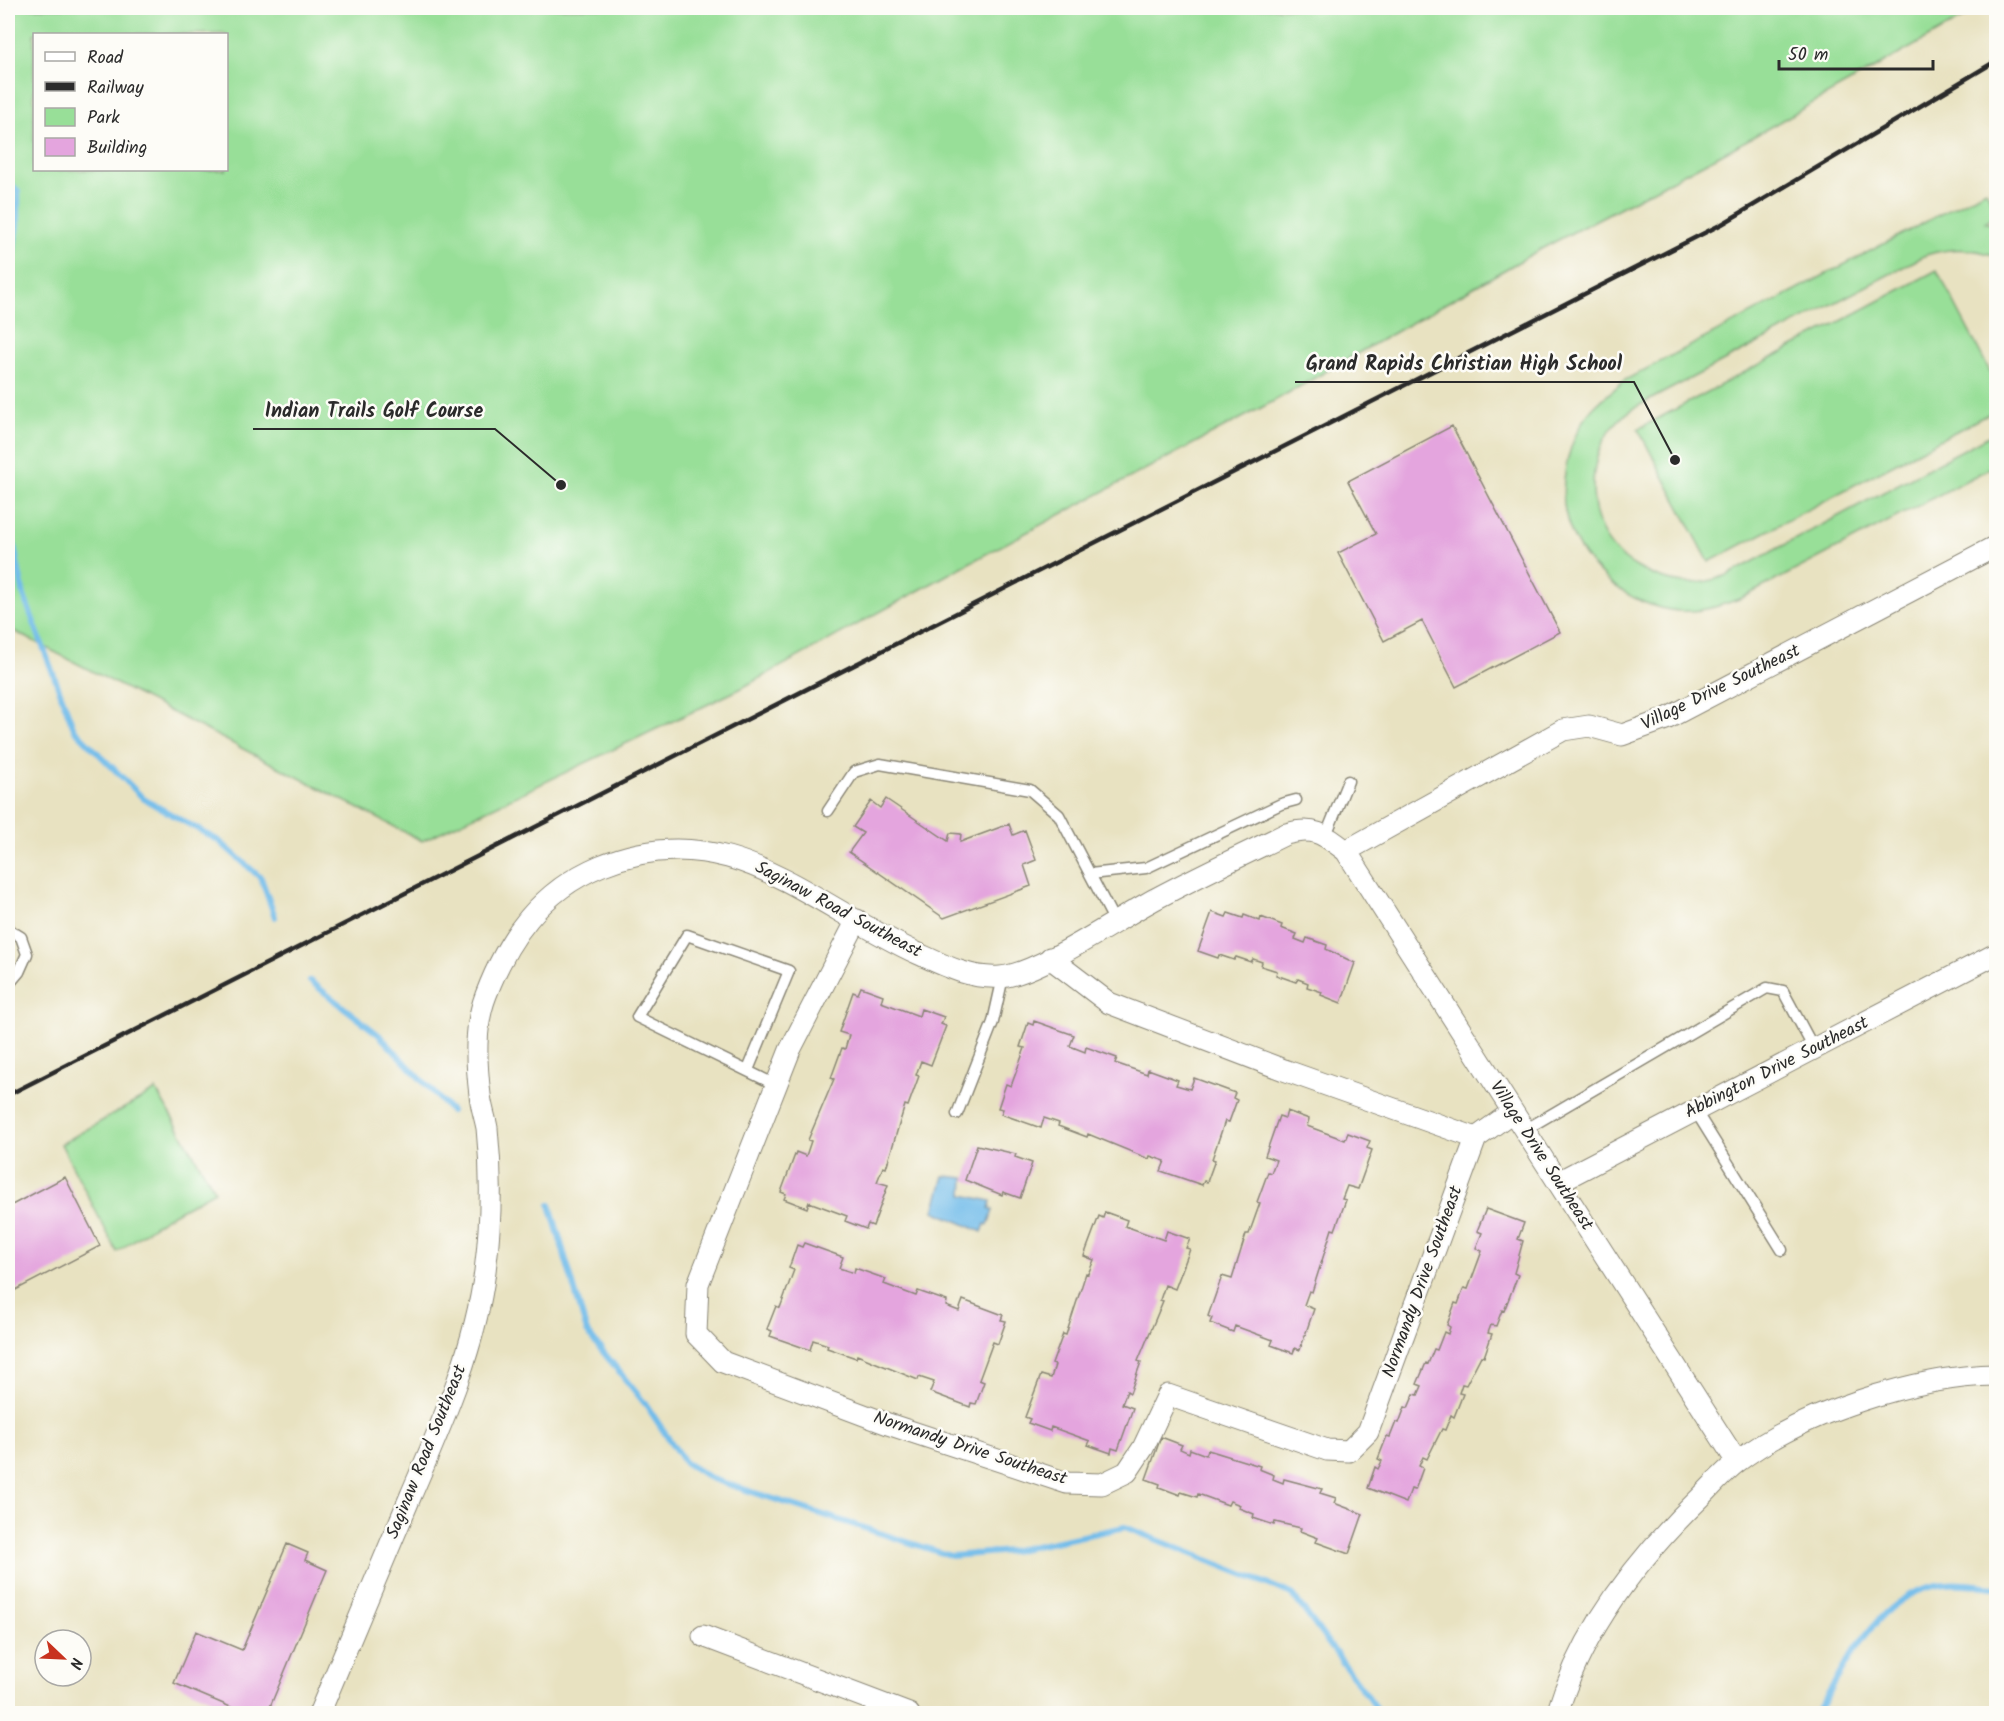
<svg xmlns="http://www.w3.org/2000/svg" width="2004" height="1721" font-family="Kalam,sans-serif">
	<rect width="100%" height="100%" fill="#fdfcf7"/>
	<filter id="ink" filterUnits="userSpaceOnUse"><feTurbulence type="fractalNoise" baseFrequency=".0167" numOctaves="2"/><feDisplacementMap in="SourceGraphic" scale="12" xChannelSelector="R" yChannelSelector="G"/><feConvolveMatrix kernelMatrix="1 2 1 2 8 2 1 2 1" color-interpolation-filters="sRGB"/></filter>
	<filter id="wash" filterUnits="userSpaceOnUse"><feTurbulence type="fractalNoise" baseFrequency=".008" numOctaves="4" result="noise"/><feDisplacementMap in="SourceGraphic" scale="24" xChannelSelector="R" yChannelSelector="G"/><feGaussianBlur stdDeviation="1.35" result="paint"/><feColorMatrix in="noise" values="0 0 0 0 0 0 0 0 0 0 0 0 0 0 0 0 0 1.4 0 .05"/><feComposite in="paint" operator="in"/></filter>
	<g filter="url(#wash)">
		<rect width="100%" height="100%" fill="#e8e2c1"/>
		<path fill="#98df98" stroke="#628562" stroke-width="1.5" fill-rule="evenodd" d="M8,8H1981L1733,148L1541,249L1274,401L956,570L740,689L422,841L8,628ZM34,34H226V170H34Z
			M1986,190L1996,211V215L1985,222L1996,226V256C1971,248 1952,247 1926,255L1638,406C1632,410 1624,415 1619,420C1589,449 1586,501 1605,537C1619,562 1655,580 1683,583C1698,585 1713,580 1728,575L1996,432V465L1742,598C1722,605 1701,613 1679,611C1627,607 1575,563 1565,511C1560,483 1567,452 1580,426C1590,407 1609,394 1625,380Z
			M1937,270L1996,383V410L1709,562L1638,429Z
			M156,1090L215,1191L164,1219L117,1252L61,1144Z"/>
		<path fill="#71bcea" stroke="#4e748a" stroke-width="1.5" d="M944,1176L964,1178L963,1195L991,1201L989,1209L993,1210L988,1225L985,1224L982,1232L934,1211Z"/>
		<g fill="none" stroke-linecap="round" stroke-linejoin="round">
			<path stroke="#71bcea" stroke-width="6" d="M8,181L18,191V217L8,288
				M8,516L24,596L74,729L144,799L219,841L261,878L275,917
				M310,981L379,1035L451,1111
				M550,1205L587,1332L647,1406L684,1462L712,1479L951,1556L1011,1551L1125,1527L1292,1594L1381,1714
				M1816,1714C1848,1663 1879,1591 1945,1584C1961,1582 1980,1586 1996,1587"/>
		</g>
		<g id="blocks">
			<path fill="#e4a5de" d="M1452,426L1560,632L1456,687L1422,621L1384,641L1338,553L1376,534L1348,481Z
				M886,799L948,841L950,833L961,834L960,842L1009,824L1013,835L1025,830L1036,860L1024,865L1031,886L944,918L849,852L863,833L853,827L871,801L880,808Z
				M1212,912L1226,917L1228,913L1243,918L1244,915L1260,921L1261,917L1282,925L1281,928L1297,934L1295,939L1305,943L1307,938L1327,945L1326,949L1355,963L1341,1003L1321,995L1322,992L1307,987L1308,983L1298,979L1296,982L1276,975L1277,971L1261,966L1262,962L1253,959L1251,962L1236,957L1234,960L1219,955L1218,958L1198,951Z
				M861,987L883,995L881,1002L919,1016L921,1009L944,1017L941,1024L946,1026L931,1065L921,1061L916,1075L919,1076L908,1106L905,1105L886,1168L883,1167L877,1182L888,1185L873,1226L868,1224L866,1229L845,1221L847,1216L809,1202L807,1208L784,1199L786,1194L781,1192L796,1152L806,1156L811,1141L808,1140L834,1079L831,1078L842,1048L845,1049L849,1035L839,1032L853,992L858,994Z
				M1034,1021L1074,1035L1070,1046L1085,1052L1086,1047L1117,1058L1115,1063L1147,1074L1148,1069L1178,1080L1176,1085L1190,1089L1194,1078L1235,1093L1233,1098L1237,1100L1229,1122L1225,1121L1212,1159L1215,1160L1207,1182L1204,1181L1202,1185L1161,1171L1165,1161L1150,1156L1149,1159L1088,1134L1087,1137L1058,1126L1059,1123L1044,1118L1041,1128L1001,1114L1003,1109L998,1108L1006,1084L1011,1086L1025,1048L1020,1047L1028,1023L1033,1025Z
				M1287,1111L1309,1119L1307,1126L1345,1140L1348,1133L1370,1141L1367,1148L1372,1150L1358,1189L1347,1186L1342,1199L1346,1200L1335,1230L1332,1229L1312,1292L1309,1291L1304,1305L1314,1309L1300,1350L1295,1348L1293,1353L1271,1345L1273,1340L1235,1326L1233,1332L1210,1323L1212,1318L1208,1316L1222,1276L1232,1279L1246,1234H1249L1260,1203L1257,1202L1268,1172L1271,1173L1276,1160L1265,1156L1279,1116L1285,1118Z
				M977,1145L1016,1154L1015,1157L1032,1163L1020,1198L1003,1192L1002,1195L965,1180Z
				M65,1177L100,1246L8,1294V1207Z
				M1486,1209L1524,1223L1518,1239L1523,1241L1514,1273L1518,1275L1504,1311L1502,1310L1496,1326L1491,1325L1488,1333L1492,1334L1484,1357L1481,1356L1466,1385L1462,1384L1459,1393L1463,1394L1454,1417L1451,1415L1445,1430L1442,1429L1427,1459L1423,1457L1419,1466L1423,1468L1415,1490L1411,1489L1406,1503L1368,1488L1375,1467L1378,1469L1382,1461L1378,1459L1387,1436L1390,1437L1396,1422L1399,1423L1405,1407L1408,1408L1414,1394L1418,1395L1422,1386L1417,1384L1426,1363L1428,1364L1434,1349L1437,1350L1444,1332L1448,1334L1450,1327L1447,1325L1455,1303L1458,1304L1464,1288L1468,1289L1482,1251L1476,1248L1482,1233L1477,1231Z
				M1105,1212L1127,1220L1125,1226L1164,1240L1167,1231L1190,1239L1186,1248L1190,1249L1175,1289L1165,1285L1160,1300L1163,1301L1138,1361L1141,1362L1130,1393L1127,1391L1122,1404L1133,1408L1118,1450L1112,1448L1111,1453L1088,1445L1090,1441L1051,1427L1050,1431L1028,1423L1030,1419L1025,1417L1041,1375L1051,1378L1055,1365L1052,1364L1063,1334L1066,1335L1086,1273L1088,1274L1094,1260L1084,1256L1099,1216L1103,1218Z
				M804,1243L843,1257L839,1268L854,1273L855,1268L886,1279L884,1284L916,1296L918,1291L947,1301L946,1306L959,1311L963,1300L1003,1315L1001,1320L1006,1321L998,1344L993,1342L979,1380L984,1382L976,1404L971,1403L970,1407L930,1392L934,1382L919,1377L918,1380L857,1355L856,1358L827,1348L828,1345L813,1340L810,1350L770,1336L772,1331L767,1329L776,1306L780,1308L794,1270L789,1268L797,1245L802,1247Z
				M1161,1437L1182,1445L1180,1449L1189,1453L1190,1449L1206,1455L1208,1450L1260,1466L1259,1469L1274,1475L1273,1479L1283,1483L1284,1479L1322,1489L1320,1493L1336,1498L1334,1503L1363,1514L1349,1554L1316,1542L1318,1538L1300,1531L1301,1528L1275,1522L1274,1525L1253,1518L1254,1514L1239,1508L1240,1505L1230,1501L1228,1505L1198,1494L1197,1497L1181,1492L1180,1495L1159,1487L1160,1484L1146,1479Z
				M287,1544L308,1553L305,1560L327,1570L267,1714H247L174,1683L196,1631L242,1650Z"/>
		</g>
	</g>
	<g filter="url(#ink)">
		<use href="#blocks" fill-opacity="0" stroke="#8a8676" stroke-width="1.5"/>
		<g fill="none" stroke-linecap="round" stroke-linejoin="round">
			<defs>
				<path id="service" d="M828,811L854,772L880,764L1030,790L1059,815L1115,922
					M1326,835L1348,781
					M1090,874L1146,868L1281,804L1296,800
					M8,929L21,937L27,954L19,972L8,985
					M748,1070L789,971L687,935L637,1017L776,1085
					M1695,1110L1782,1250
					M957,1114L993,1022L1003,977
					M1523,1131L1767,988L1783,991L1814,1049"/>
				<path id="minor" d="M1346,851L1563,730L1589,726L1622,735L1666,719L1996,546
					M857,920L790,1050L698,1284L696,1334L723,1362L888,1424L1067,1483L1102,1484L1127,1472L1143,1448L1168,1395L1327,1450L1349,1451L1368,1432L1476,1138
					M1050,958L1109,1003L1284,1070L1476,1138L1512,1112
					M1558,1182L1996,954
					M703,1636L909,1714
					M319,1714C350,1641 381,1568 411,1495C442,1423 475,1350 485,1271C491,1225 492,1175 487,1128C485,1117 481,1106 480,1095C476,1062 474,1026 486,995C508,937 541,891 600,866C729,812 812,906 919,954C945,966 971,979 1000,977C1037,975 1120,917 1157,898C1200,875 1243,855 1286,834C1314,826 1324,834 1346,851L1737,1462
					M1557,1714C1582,1629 1640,1556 1701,1497C1713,1485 1724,1472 1737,1462C1801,1413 1916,1376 1996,1375"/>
			</defs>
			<use href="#service" stroke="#8a8676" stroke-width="13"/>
			<use href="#minor" stroke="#8a8676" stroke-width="23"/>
			<use href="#service" stroke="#fff" stroke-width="10"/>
			<use href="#minor" stroke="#fff" stroke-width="21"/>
			<path stroke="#2b2b2b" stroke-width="4.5" d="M8,1095L1722,224L1996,61"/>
		</g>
	</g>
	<g text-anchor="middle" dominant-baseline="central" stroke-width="5" stroke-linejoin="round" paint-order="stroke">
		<g font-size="18" fill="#2b2b2b" stroke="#fdfcf7">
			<text transform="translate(1721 688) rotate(-26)">Village Drive Southeast</text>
			<text transform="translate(838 910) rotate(28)">Saginaw Road Southeast</text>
			<text transform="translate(1777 1068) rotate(-27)">Abbington Drive Southeast</text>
			<text transform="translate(1541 1156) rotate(57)">Village Drive Southeast</text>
			<text transform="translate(1423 1282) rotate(-70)">Normandy Drive Southeast</text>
			<text transform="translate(970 1449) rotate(18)">Normandy Drive Southeast</text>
			<text transform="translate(427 1452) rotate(-68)">Saginaw Road Southeast</text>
		</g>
	</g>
	<path fill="none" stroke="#2b2b2b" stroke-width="2" d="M1675 460L1634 382H1295M561 485L495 429H253"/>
	<g fill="#2b2b2b" stroke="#fdfcf7" stroke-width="2">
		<circle cx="1675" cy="460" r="6"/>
		<circle cx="561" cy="485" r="6"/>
	</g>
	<g font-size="20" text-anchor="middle" font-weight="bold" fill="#2b2b2b" stroke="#fdfcf7" stroke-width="5" stroke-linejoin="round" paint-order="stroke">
		<text x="1464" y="370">Grand Rapids Christian High School</text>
		<text x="374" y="417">Indian Trails Golf Course</text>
	</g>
	<rect width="2004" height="1721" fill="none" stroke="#fdfcf7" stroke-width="30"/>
	<rect x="33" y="33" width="195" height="138" fill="#fdfcf7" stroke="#a9a8a5" stroke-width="1.5"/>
	<rect x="45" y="52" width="30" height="9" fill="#ffffff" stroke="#a9a8a5" stroke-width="1.5"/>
	<text x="87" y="63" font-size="18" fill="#2b2b2b">Road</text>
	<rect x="45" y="82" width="30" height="9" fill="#2b2b2b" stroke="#a9a8a5" stroke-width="1.5"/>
	<text x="87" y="93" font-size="18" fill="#2b2b2b">Railway</text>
	<rect x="45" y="108" width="30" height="18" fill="#98df98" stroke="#a9a8a5" stroke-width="1.5"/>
	<text x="87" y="123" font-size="18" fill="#2b2b2b">Park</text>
	<rect x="45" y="138" width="30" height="18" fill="#e4a5de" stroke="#a9a8a5" stroke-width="1.5"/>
	<text x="87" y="153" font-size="18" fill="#2b2b2b">Building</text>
	<g transform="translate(63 1658) rotate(113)"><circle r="28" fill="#fdfcf7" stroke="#a9a8a5" stroke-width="1.5"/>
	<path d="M0-4.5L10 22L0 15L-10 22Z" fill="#c8321e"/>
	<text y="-9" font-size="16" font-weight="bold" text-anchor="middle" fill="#2b2b2b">N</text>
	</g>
	<path d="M1779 60v9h154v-9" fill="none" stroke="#2b2b2b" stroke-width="3"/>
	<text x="1788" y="60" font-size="18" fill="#2b2b2b" stroke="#fdfcf7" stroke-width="4.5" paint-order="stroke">50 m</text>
</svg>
